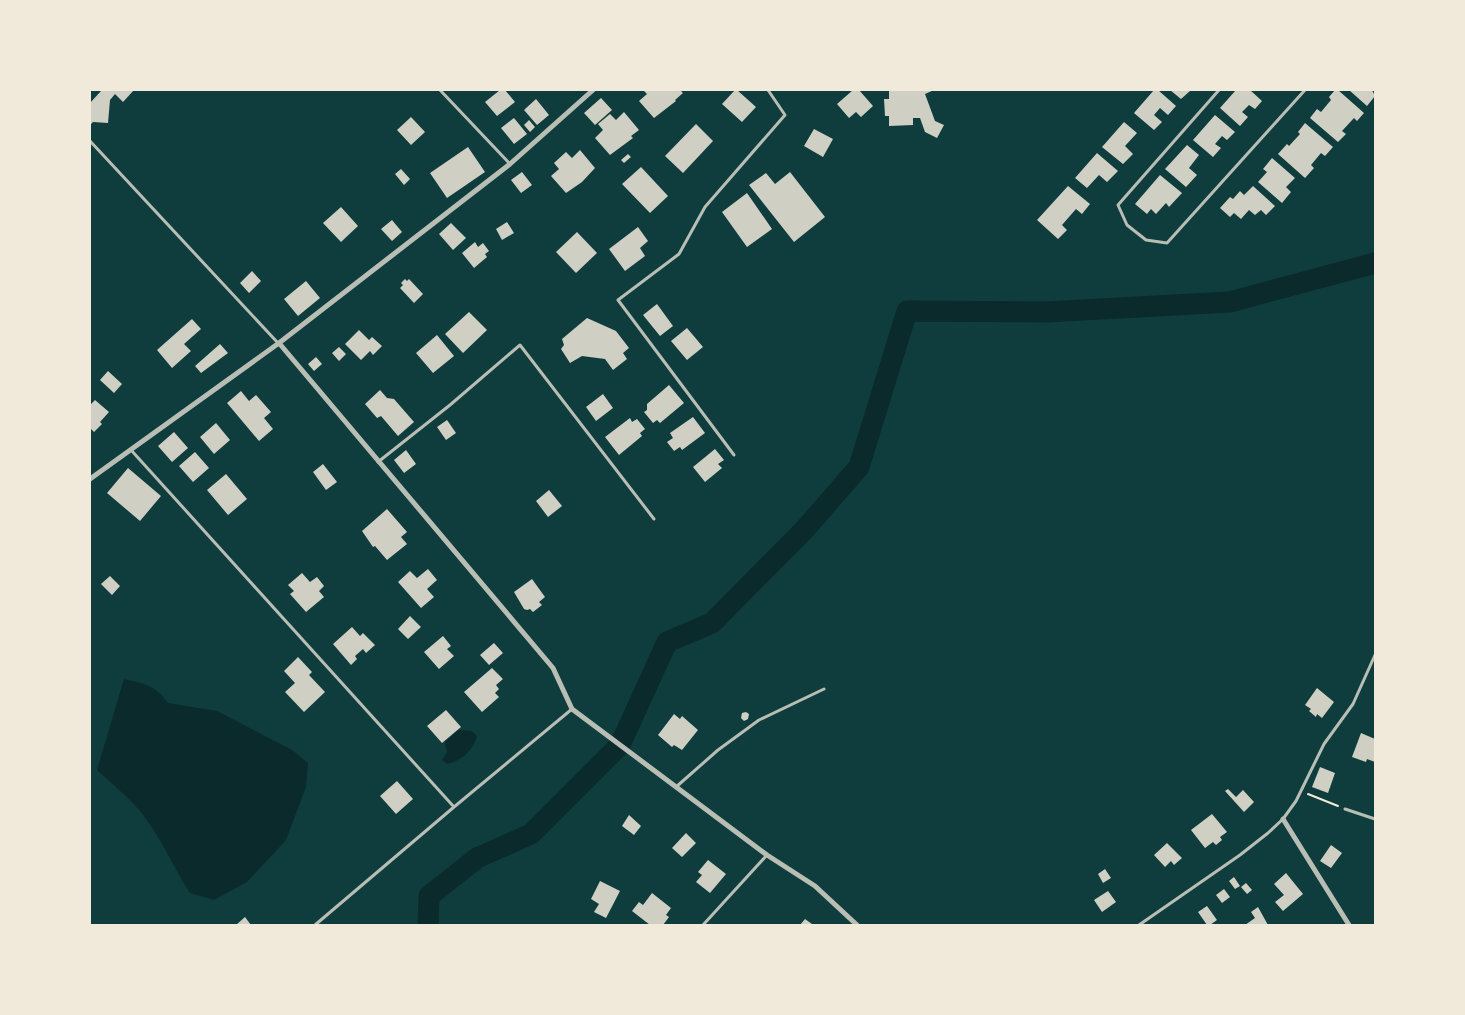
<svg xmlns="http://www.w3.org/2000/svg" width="1465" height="1015" font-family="'Source Sans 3',sans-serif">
	<rect width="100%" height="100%" fill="#0f3d3e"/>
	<path fill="#0a2a2b" d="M124,679C146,684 155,685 168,703L217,711L292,750L308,763L306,787L286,840L247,882L214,900L190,893C176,871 165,847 151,826C137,804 116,787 97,770Z
		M458,730L472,731L477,736C473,751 461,761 447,764L442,760L447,752L445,742Z"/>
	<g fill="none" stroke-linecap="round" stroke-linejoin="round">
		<path stroke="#0a2a2b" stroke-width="21" d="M428,925L429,896L477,858L531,834L620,745L667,642L712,623L805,529L859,467L907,311L1046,312L1230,302L1375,263"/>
	</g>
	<path fill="#cfcfc3" d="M100,90H134L123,102L115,94L110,100L108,123L93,122L90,125V103L101,91Z
		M500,90H505L515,102L497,116L485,102Z
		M643,90H680L683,93L675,100L676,101L654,118L639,101L647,94Z
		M735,90H737L756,107L742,122L722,104Z
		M853,90H859L873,106L861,117L856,112L849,118L837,104Z
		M889,90H934L925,94L935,121L944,125L937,138L925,132L920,118H913V125L889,126V116H885L884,99H889Z
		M1154,90H1158L1176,106L1168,115L1160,108L1154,115L1162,122L1154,130L1134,113Z
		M1170,90H1188L1190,91L1181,99Z
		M1236,90H1250L1262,101L1255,109L1249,105L1242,112L1248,117L1240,126L1220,108Z
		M1335,90H1338L1364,113L1357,121L1354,118L1342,131L1346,134L1338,142L1310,118L1317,109L1321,112L1331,100L1329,97Z
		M1349,90H1372L1375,96L1367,106Z
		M601,98L612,110L595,125L584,113Z
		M536,99L549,115L537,125L524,110Z
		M624,112L639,130L631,136L633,138L610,155L595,138L603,130L598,124L610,114L616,120Z
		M1215,115L1235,132L1227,140L1222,136L1215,144L1221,148L1213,157L1193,140Z
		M411,117L425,132L411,145L397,130Z
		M514,118L527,134L514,144L501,128Z
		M529,120L535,127L530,132L524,125Z
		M1124,122L1137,133L1125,146L1133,154L1123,164L1102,147Z
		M1305,123L1333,147L1325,156L1321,153L1311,165L1314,168L1305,178L1278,154L1287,144L1289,146L1300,134L1298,132Z
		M696,124L713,141L683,173L665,156Z
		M814,129L833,139L823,157L804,146Z
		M1187,145L1199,155L1189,168L1197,175L1186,187L1165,169Z
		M468,147L485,172L447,198L430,173Z
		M580,150L595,168L582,182L566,193L551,176L559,169L554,163L566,152L572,158Z
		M1097,153L1118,171L1107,182L1099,175L1087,188L1075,178Z
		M628,154L631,157L624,163L621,160Z
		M1272,158L1295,178L1286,187L1291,192L1282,203L1258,182L1267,172L1263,169Z
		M641,167L668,196L650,213L622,184Z
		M401,169L410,179L404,185L395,174Z
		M522,172L532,185L521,193L511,180Z
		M790,172L825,217L794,242L749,185L766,173L775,184Z
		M1160,175L1182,193L1169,207L1166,203L1156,214L1151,209L1147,214L1135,204Z
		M1068,186L1090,204L1082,214L1076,209L1062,225L1067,230L1058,239L1037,220Z
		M1253,186L1275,206L1266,215L1261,210L1255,215L1249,210L1241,219L1234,213L1230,217L1220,208L1230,197L1233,199L1240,191L1244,195Z
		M747,193L772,229L747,247L722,212Z
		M341,207L358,226L341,242L323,223Z
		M392,220L402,232L392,241L381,229Z
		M507,222L514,233L502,240L496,229Z
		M451,223L466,238L453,250L439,234Z
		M638,227L648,241L640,248L645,256L625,271L609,249Z
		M577,232L597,253L576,273L556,252Z
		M475,242L478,247L483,243L489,251L485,254L487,257L474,268L462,253Z
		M252,271L261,281L249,293L240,283Z
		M405,279L407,281L409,279L423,294L414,303L400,288L403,285L401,283Z
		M306,281L320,298L298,316L284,299Z
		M657,304L673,326L660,336L643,315Z
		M469,312L487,330L463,353L445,334Z
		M587,318L616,331L629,348L623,353L627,359L613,370L605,359L582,356L570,363L561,349L564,345L562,339Z
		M192,319L201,329L184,344L191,351L172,368L157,350Z
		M687,328L703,347L687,360L671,341Z
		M359,330L369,340L372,337L382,346L373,355L370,351L361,360L345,344Z
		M437,335L454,356L433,373L416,353Z
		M220,344L228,353L201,373L195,366Z
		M339,347L346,354L339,361L332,353Z
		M316,357L322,364L314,371L308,364Z
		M108,371L122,384L114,393L100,380Z
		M669,385L684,403L660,423L657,420L653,423L644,412L647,410V404Z
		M380,390L387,398L394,399L414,422L398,436L381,416L377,418L365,404Z
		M241,391L249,401L256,395L271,412L264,418L273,429L259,441L227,403Z
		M603,394L613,408L596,421L586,407Z
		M95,400L109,412L100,422L102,424L94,432L90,428V405Z
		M693,417L705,433L682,450L680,447L674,451L667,442L673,438L670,433Z
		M630,418L632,422L637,419L645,429L640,433L642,436L619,455L605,437Z
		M447,420L456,433L446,440L437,427Z
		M216,423L230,440L214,454L200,437Z
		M174,432L188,448L172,462L158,446Z
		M715,449L724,460L718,464L722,468L705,482L693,467Z
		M406,450L416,464L404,473L394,460Z
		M195,452L209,468L193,482L179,466Z
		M323,464L337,482L326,490L313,472Z
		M128,468L161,496L140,521L107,493Z
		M226,474L247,499L228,515L207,490Z
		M549,490L562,506L548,517L536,501Z
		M387,509L407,532L401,537L407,544L387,560L375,546L373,547L362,531Z
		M428,569L437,580L427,589L434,597L421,608L398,582L410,571L417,578Z
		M302,573L310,582L317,577L324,586L319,591L324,597L306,612L290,594L294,591L288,585Z
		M110,576L120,586L112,595L101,584Z
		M532,579L545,597L539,602L542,605L533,612L530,609L527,610L524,609L514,592Z
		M410,616L421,627L408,639L398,629Z
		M352,627L360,636L363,633L375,645L366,653L363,649L355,656L357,659L351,665L333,644Z
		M443,636L451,646L447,649L454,656L439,669L424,652Z
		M494,643L503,653L489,665L480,655Z
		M298,657L312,672L309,675L325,692L304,712L285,692L295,683L284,671Z
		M492,668L503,679L496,685L499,689L495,693L499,697L482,712L464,692Z
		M1317,688L1334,702L1322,718L1317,714L1316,717L1309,711L1311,709L1305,705Z
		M446,710L461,727L442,743L427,726Z
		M746,712L749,714L748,719L744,721L741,718L742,713Z
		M674,714L680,719L682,716L698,730L682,750L674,745L672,747L658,735Z
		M1361,733L1375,739V762L1367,759L1366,762L1352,757Z
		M1320,767L1335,773L1328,793L1312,787Z
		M397,781L413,799L396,814L380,796Z
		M1228,789L1236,797L1243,790L1254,802L1244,812L1225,791Z
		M1212,814L1227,832L1220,837L1222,840L1216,845L1213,842L1205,848L1191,830Z
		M629,815L641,826L634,835L622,826Z
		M686,833L696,843L682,857L672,848Z
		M1167,843L1182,858L1174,865L1171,861L1165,867L1154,855Z
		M1331,845L1342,853L1331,868L1320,861Z
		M708,860L726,874L710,893L696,882L702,875L698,872Z
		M1105,869L1111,878L1103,883L1098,874Z
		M1286,873L1303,894L1283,911L1275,902L1284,895L1274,884Z
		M1234,877L1240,886L1235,889L1229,881Z
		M600,881L620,891L606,918L594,912L599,904L591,899Z
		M1246,883L1252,890L1247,894L1241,887Z
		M1224,889L1230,897L1222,903L1216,895Z
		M1108,891L1116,902L1102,912L1094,900Z
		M652,893L671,908L666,915L669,917L663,925H650L632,911L639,902L643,905Z
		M1207,906L1217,920L1210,925H1207L1198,912Z
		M1258,907L1268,925H1245L1255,918L1251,912Z
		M245,917L251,925H236Z
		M805,919L812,924L811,925H800Z"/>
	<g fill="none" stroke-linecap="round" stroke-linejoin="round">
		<path stroke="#f1e9da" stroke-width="2" d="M1308,794L1338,806"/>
		<path stroke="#b8beb3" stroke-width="3" d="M440,90L510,164
			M1219,90L1118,205L1127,225L1146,240L1167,243L1305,90
			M90,141L278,343
			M131,450L454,807L315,925
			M734,455L618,300L679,254L705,207L785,115L768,90
			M378,462L450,405L520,345L654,519
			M676,787L718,750L759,720L824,689
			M454,807L572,709
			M1345,809L1375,819
			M703,925L767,855
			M1139,925L1240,855L1268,833L1283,819L1296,801L1324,744L1353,704L1375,655"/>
		<path stroke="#b8beb3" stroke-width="5" d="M279,343L553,668L572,709L767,855L815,886L857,925
			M90,479L279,343L510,164L593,90
			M1283,819L1349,925"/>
	</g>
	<rect width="1465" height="1015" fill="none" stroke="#f1e9da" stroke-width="182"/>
</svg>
